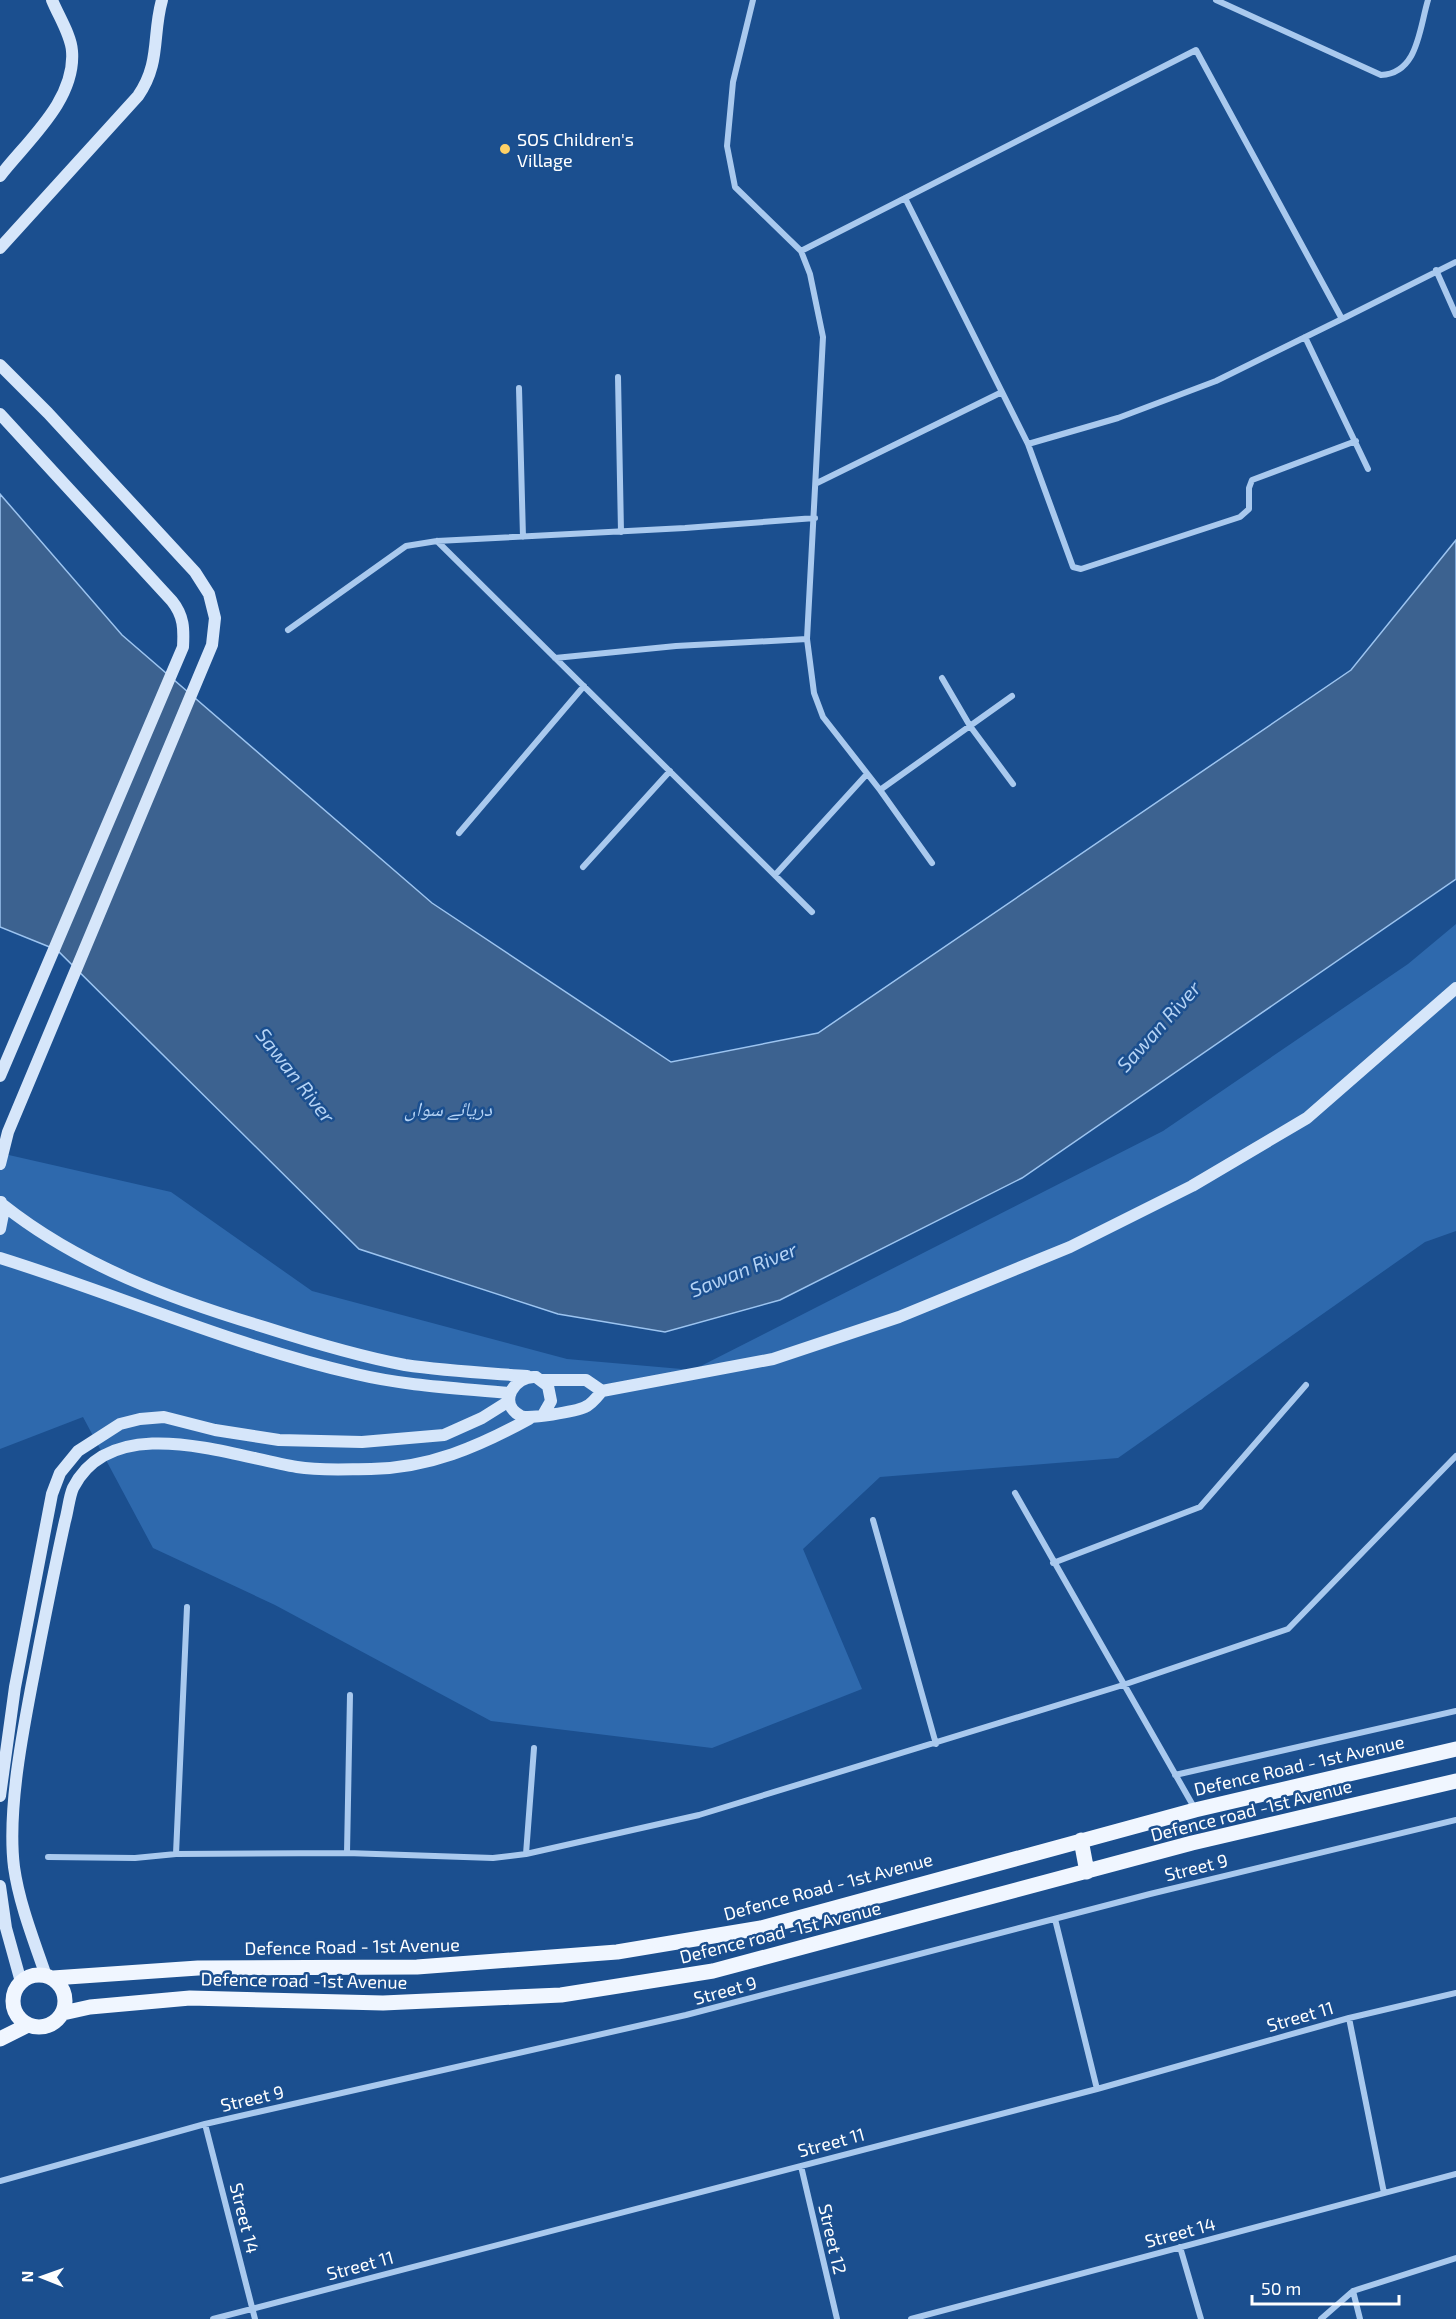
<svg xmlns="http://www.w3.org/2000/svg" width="1456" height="2319" font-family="'Exo 2','Noto Naskh Arabic',sans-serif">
	<rect width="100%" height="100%" fill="#1b4f8f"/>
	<path fill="#2e69ad" d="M1456,924V1231L1425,1242L1118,1458L880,1477L803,1549L862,1689L712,1748L491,1721L275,1605L153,1548L83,1417L0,1449V1153L171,1192L312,1291L567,1359L693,1370L1163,1131L1408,964Z"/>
	<path fill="#3c6290" stroke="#9cc4f0" stroke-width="1.5" d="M0,494L122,635L432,903L671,1062L818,1033L1351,670L1456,540V879L1022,1178L780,1300L665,1332L558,1314L359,1249L57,950L0,927Z"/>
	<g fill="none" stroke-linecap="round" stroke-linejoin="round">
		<path stroke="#a9c9ee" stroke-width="6" d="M753,0L733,82L727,146L735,187L801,251L810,274L823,337L807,639L814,693L823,717L880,790L932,863
			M1216,0L1381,75C1418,73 1419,30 1428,0
			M801,251L1196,50L1342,319L1216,381L1118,418L1028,444L905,198
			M1436,270L1456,315
			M1342,319L1456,262
			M1305,337L1368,469
			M618,377L621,532
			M519,388L523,537
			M1028,444L1073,567L1081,569L1240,517L1249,509V488L1252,480L1356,441
			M817,483L1002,392
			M437,541L812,912
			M288,630L406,546L437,541L685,528L815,518
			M555,658L676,646L807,639
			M942,678L970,726L1013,784
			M880,790L1012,696
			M459,833L584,686
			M583,867L670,771
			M775,875L867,774
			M1015,1493L1195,1809
			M873,1520L936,1744
			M1053,1563L1200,1507L1306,1385
			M1175,1775L1456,1711
			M347,1853L350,1695
			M176,1854L187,1607
			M526,1854L534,1748
			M48,1857L135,1858L176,1854L347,1853L493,1858L526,1854L699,1815L1123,1685L1288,1629L1456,1456
			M1055,1919L1097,2089
			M1349,2018L1384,2193
			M205,2124L255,2319
			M801,2166L837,2319
			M0,2181L205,2124L686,2015L1150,1894L1456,1820
			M1180,2247L1201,2319
			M1353,2291L1360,2319
			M213,2319L1097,2089L1349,2018L1456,1993
			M911,2319L1456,2174
			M1321,2319L1353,2291L1456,2258"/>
		<path stroke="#d6e6fa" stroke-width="12" d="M0,176C28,140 76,100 72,51C71,35 58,15 52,0
			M0,248L138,96C161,63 152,35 162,0
			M0,365L48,413L195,572L209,594L215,618L212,645L8,1132L0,1164
			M0,414L172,601C184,616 184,629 183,647L0,1076
			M3,1205C80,1266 171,1299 264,1327C311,1342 357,1356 405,1365C445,1371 487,1373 527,1376
			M0,1229L3,1214L1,1202
			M0,1258C119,1295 234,1346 356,1374C406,1386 458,1388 510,1393
			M542,1380H586L602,1391
			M543,1415L551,1401L548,1386L536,1377C514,1375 497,1404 521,1416C527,1420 577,1411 585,1407C591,1405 598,1396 602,1391L773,1359L899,1317L1070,1247L1192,1186L1307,1118L1456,988
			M0,1796L15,1687L52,1494L60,1473L78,1451L120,1424L140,1419L164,1417L215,1430L279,1440L362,1442L444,1435L482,1418L509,1401
			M0,1886L6,1928L21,1982
			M46,1976C34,1941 19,1903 14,1867C6,1802 28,1706 40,1642C48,1602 56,1561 65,1521C68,1511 69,1497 73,1488C113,1409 233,1457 297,1467C320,1471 347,1469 371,1469C429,1468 478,1447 529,1419"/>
		<path stroke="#f0f6ff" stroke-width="15" d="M1081,1840L1087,1872
			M13 2001a26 26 0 1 1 52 0a26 26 0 1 1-52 0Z
			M53,1978L198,1968L417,1967L617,1952L761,1928L1195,1810L1456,1749
			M63,2013L90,2007L190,1998L383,2003L561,1995L713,1971L1192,1843L1456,1781
			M0,2039L28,2025"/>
	</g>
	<circle fill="#ffd166" stroke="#1b4f8f" stroke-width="2" cx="505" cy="149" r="6"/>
	<g text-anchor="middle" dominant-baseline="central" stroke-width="5" stroke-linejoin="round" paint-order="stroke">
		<g font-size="18" fill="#fff" stroke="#1b4f8f" text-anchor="start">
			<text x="517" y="139">SOS Children's<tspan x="517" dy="21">Village</tspan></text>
		</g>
		<g font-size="18" fill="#fff" stroke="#1b4f8f">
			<text transform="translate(1299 1765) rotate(-13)">Defence Road - 1st Avenue</text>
			<text transform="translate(1251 1810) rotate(-14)">Defence road -1st Avenue</text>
			<text transform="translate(1196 1867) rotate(-14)">Street 9</text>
			<text transform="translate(828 1886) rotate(-15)">Defence Road - 1st Avenue</text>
			<text transform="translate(780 1932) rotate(-14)">Defence road -1st Avenue</text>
			<text transform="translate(352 1946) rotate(-1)">Defence Road - 1st Avenue</text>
			<text transform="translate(304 1980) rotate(1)">Defence road -1st Avenue</text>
			<text transform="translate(725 1990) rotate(-15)">Street 9</text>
			<text transform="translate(1300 2016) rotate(-16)">Street 11</text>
			<text transform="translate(252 2098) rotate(-13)">Street 9</text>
			<text transform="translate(831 2142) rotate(-15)">Street 11</text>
			<text transform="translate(245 2218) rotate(76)">Street 14</text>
			<text transform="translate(1180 2232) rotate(-15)">Street 14</text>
			<text transform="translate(833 2239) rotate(77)">Street 12</text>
			<text transform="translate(360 2265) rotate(-15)">Street 11</text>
		</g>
		<g font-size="20" font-style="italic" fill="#b5d3f5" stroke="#1b4f8f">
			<text transform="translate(1158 1026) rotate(-48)">Sawan River</text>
			<text transform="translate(296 1075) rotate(52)">Sawan River</text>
			<text x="448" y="1108">دریائے سواں</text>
			<text transform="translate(743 1269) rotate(-22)">Sawan River</text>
		</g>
	</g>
	<g transform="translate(42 2277) rotate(271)" stroke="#1b4f8f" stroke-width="4.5" paint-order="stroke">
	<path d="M0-4.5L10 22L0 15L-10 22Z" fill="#ffffff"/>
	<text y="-9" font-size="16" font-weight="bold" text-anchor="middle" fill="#ffffff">N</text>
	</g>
	<path d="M1252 2295v9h147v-9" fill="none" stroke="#ffffff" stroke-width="3"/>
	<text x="1261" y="2295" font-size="18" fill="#ffffff" stroke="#1b4f8f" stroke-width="4.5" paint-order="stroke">50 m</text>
</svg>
